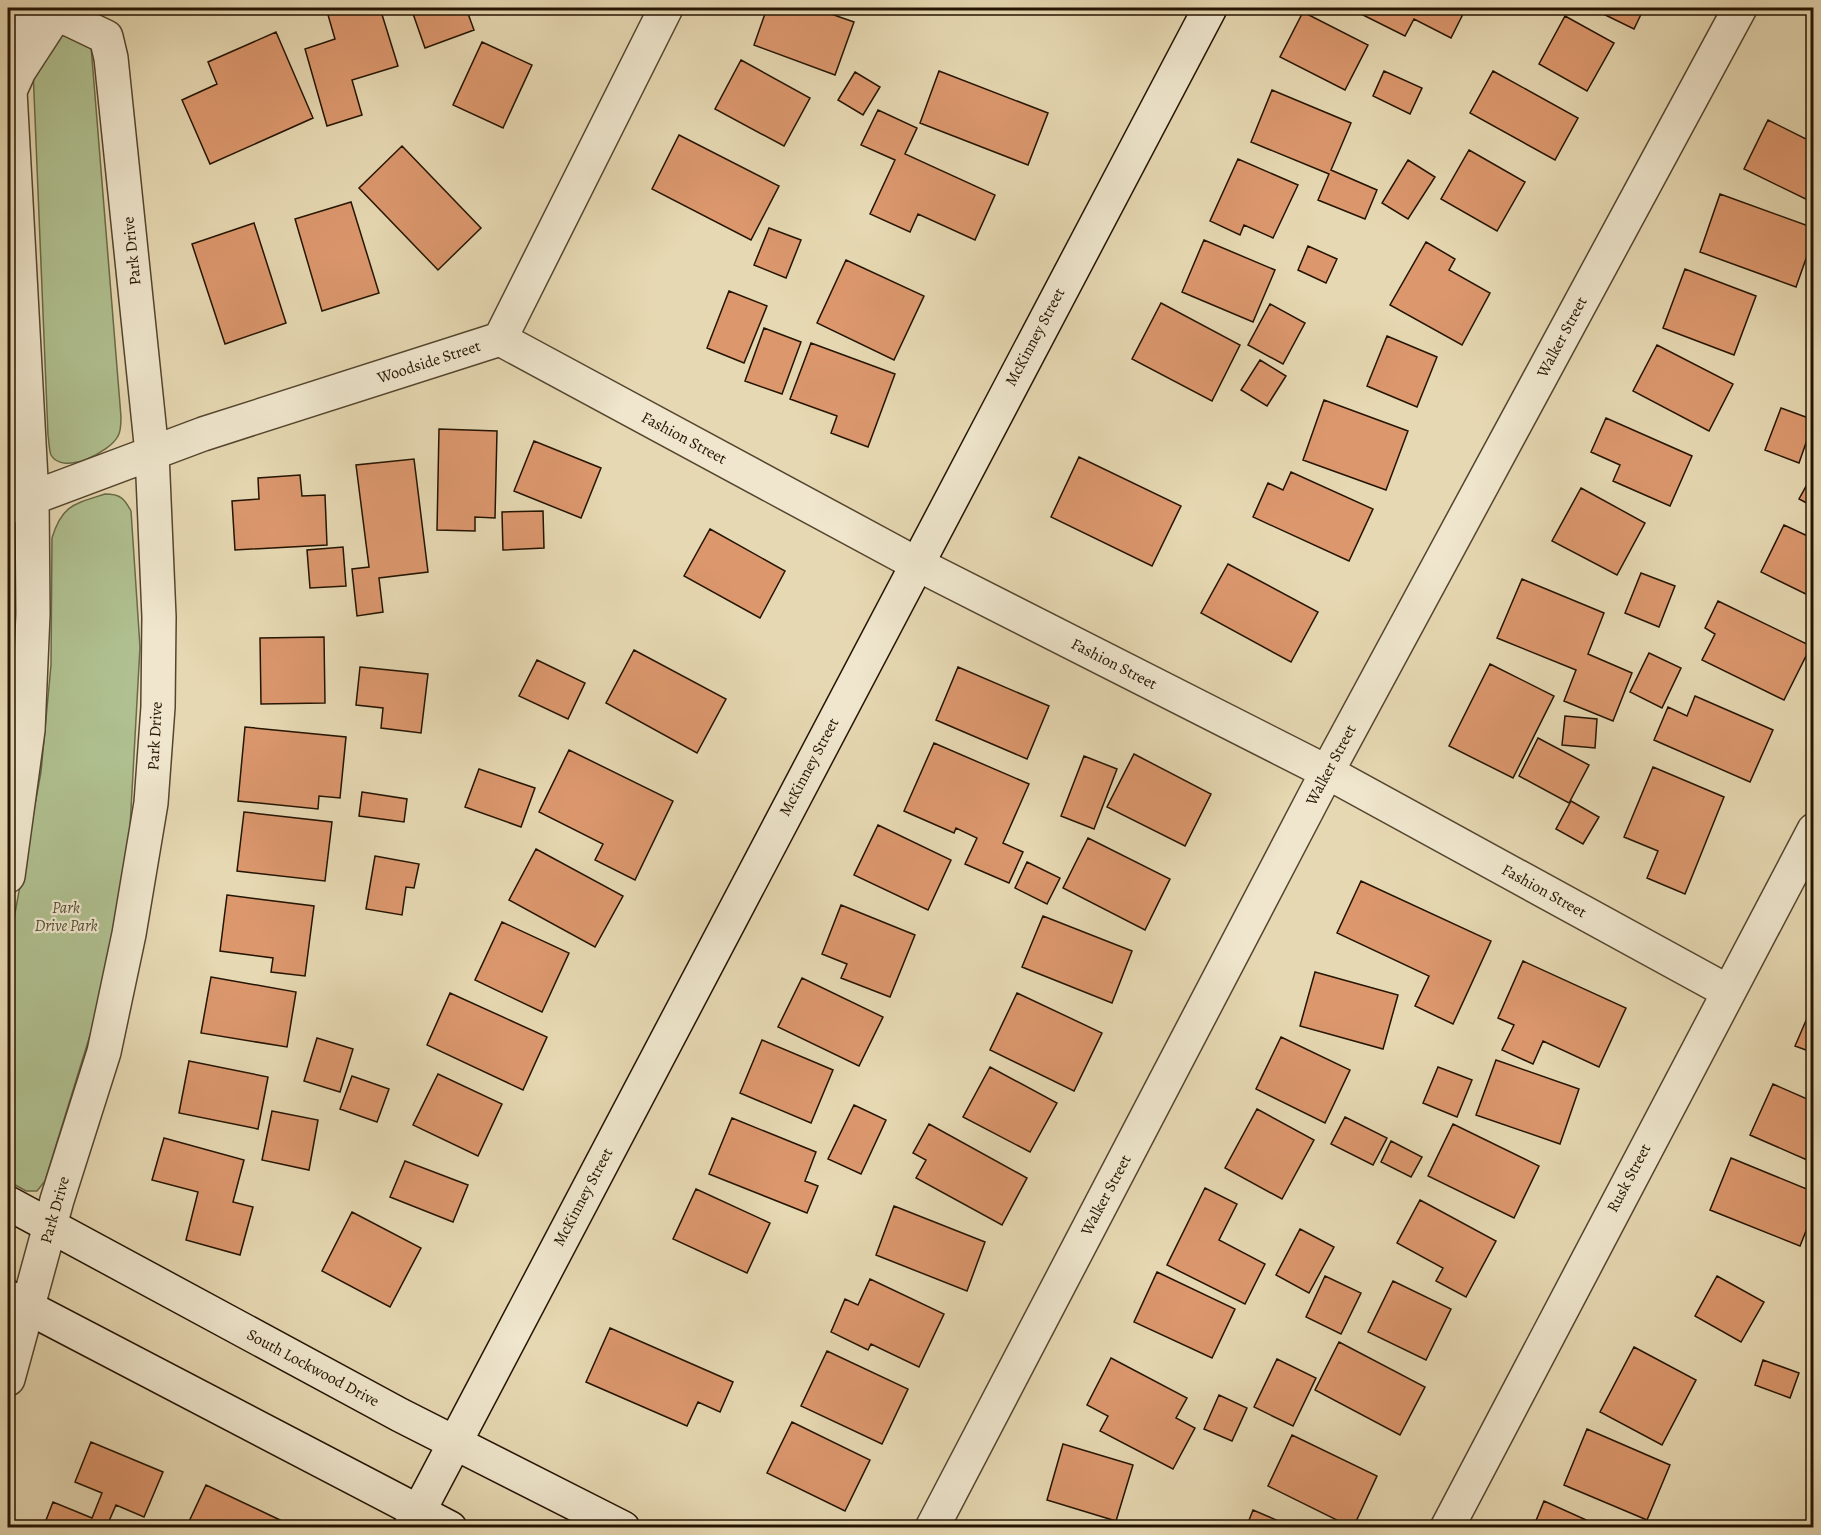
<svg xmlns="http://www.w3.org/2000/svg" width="1821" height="1535" font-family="Alegreya,serif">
	<rect width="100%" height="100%" fill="#e6d8b2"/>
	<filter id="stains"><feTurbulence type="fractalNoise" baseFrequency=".00333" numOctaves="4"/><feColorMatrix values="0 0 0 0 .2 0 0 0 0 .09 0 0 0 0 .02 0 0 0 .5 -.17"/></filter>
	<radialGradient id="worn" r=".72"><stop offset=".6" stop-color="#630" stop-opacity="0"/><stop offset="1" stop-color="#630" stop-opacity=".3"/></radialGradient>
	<path fill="#b0c090" stroke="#6a6a49" stroke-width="1.5" d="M75,29L91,46L121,417C121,424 121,431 118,436C110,452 63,476 51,455C49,450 49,441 48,435L33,69L47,38Z
		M105,494C120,494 124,498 131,511L140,647L129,845L115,930L95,1019L45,1181L37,1191H26L8,1181V951L41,772L51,665L52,538C62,505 74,504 105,494Z"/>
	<path fill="#dc976d" stroke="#241402" stroke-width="1.5" d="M326,8H380L398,66L352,80L362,115L327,126L305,49L335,39Z
		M411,8H466L474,30L425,48Z
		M767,8H814L854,22L835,75L754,45Z
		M1349,8H1466L1451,38L1414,19L1405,36Z
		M1591,8H1644L1634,29Z
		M1303,12L1368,45L1345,90L1280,57Z
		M1565,16L1614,43L1587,91L1539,64Z
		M276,32L313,118L210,164L182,100L217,84L208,62Z
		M482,42L532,65L503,128L453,105Z
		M741,60L810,98L784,146L715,109Z
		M939,71L1048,113L1028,165L920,123Z
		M1384,71L1422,88L1410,114L1373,96Z
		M1493,71L1578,118L1555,160L1470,113Z
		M855,72L880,87L863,115L838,100Z
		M1272,90L1351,123L1331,170L1377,190L1365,219L1318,200L1329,174L1251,142Z
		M878,110L917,128L905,154L995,195L975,240L918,214L910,232L870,214L895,160L861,145Z
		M1768,120L1814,143V203L1744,169Z
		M679,135L779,186L751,240L652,189Z
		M402,146L481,228L438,270L359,188Z
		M1469,150L1525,182L1497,231L1441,199Z
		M1238,159L1298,185L1273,238L1244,225L1240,235L1210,221Z
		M1408,160L1435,177L1408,219L1382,203Z
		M1720,194L1814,228V236L1796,287L1700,252Z
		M351,202L379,293L322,311L295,219Z
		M254,223L286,323L225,344L192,244Z
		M769,228L801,240L786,278L754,265Z
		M1204,240L1275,270L1253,322L1182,292Z
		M1426,242L1455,259L1449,270L1490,293L1462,345L1390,305Z
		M1308,246L1337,259L1326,283L1298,270Z
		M846,260L924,296L894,360L817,323Z
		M1685,269L1756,296L1734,355L1663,328Z
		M729,291L767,306L744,363L707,348Z
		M1161,303L1240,345L1212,401L1132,359Z
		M1270,304L1305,323L1283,364L1248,345Z
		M764,328L801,342L782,394L745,381Z
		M1387,336L1437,357L1417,407L1367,386Z
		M811,343L895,374L868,447L831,433L837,416L790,399Z
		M1657,345L1733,384L1709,431L1633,391Z
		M1260,360L1286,376L1267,406L1241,390Z
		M1324,400L1408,431L1386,490L1303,460Z
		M1781,408L1814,420L1799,463L1765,450Z
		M1606,418L1692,456L1670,506L1613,481L1620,465L1591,452Z
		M439,429L497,431L495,518L475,517V531L437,530Z
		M534,441L601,468L581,518L514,491Z
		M1079,457L1181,506L1152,566L1051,517Z
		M414,459L428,572L379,578L383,612L357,616L352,569L369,567L356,465Z
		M1291,472L1373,509L1349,561L1253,517L1268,483L1283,490Z
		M1814,472V507L1799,499Z
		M300,475L302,496L325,495L327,545L235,550L232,501L259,499L258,478Z
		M1581,488L1645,523L1617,575L1552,541Z
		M543,511L544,548L503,550L502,512Z
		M1784,525L1814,539V598L1761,572Z
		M710,529L785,571L760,618L684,576Z
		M343,547L346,586L310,588L307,550Z
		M1228,564L1318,612L1291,662L1201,613Z
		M1641,573L1675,586L1659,627L1625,613Z
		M1522,579L1604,613L1588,654L1632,673L1613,721L1564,701L1576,670L1497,638Z
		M1718,601L1811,646L1784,700L1702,660L1715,634L1705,628Z
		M324,637L325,703L261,704L260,638Z
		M634,650L726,699L697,753L606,703Z
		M1649,653L1681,668L1662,708L1630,692Z
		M537,660L585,683L568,719L519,696Z
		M1490,664L1554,696L1513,778L1449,746Z
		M360,667L428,674L421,733L381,728L383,708L356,705Z
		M958,667L1049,706L1027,759L936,720Z
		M1695,696L1773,730L1750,782L1654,740L1668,707L1687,716Z
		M1565,716L1597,719L1595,748L1562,745Z
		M245,727L346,737L340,798L319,796L318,809L238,801Z
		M1538,738L1589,765L1569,803L1519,776Z
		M934,743L1029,784L1003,843L1023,852L1009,883L965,864L977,838L956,828L954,833L904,811Z
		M569,750L673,801L635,880L595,860L603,844L539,812Z
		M1134,754L1211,794L1185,846L1107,807Z
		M1084,756L1117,769L1094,829L1061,816Z
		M1653,767L1724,797L1685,894L1647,878L1658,851L1624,837Z
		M479,769L535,788L521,827L465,807Z
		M362,792L407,799L404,822L359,816Z
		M1571,801L1599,817L1583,844L1556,829Z
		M244,812L332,822L325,881L237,871Z
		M878,825L951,860L928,910L854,875Z
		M1088,838L1170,879L1145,930L1063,888Z
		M536,849L623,896L595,947L509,900Z
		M375,856L419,864L414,888L406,887L402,915L366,909Z
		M1027,862L1060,878L1047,904L1015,888Z
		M1361,881L1491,941L1453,1024L1415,1006L1429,976L1337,933Z
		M227,895L314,906L305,976L271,972L273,958L220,951Z
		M841,905L915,935L890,997L841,978L847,964L822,954Z
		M1043,916L1132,951L1112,1003L1022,967Z
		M502,922L569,953L542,1012L475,980Z
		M1523,961L1626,1008L1599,1067L1543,1041L1533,1064L1502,1050L1514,1025L1498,1018Z
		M1315,972L1398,995L1383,1049L1300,1026Z
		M211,977L296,992L287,1047L201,1033Z
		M802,978L883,1017L859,1066L778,1027Z
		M450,993L547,1037L523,1090L427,1045Z
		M1017,993L1102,1033L1074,1091L990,1050Z
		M1814,1002V1053L1795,1046Z
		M1281,1037L1350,1070L1325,1123L1256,1089Z
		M317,1038L353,1049L340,1092L304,1081Z
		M762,1040L833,1070L811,1123L740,1093Z
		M1496,1060L1579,1089L1560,1144L1476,1115Z
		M189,1061L268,1077L258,1129L179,1113Z
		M990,1067L1057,1103L1030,1152L963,1117Z
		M1438,1067L1472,1080L1457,1117L1423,1103Z
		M438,1074L502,1104L478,1156L413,1125Z
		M352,1076L389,1089L377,1122L340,1109Z
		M1773,1084L1814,1102V1163L1750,1135Z
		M854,1105L886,1120L861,1174L828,1159Z
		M1257,1109L1314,1140L1282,1199L1225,1168Z
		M272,1111L318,1120L309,1170L262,1160Z
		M1345,1117L1387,1138L1373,1165L1331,1144Z
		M732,1118L816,1152L805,1181L818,1186L807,1213L709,1174Z
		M929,1124L1027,1178L1002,1225L916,1178L926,1160L913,1153Z
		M1453,1124L1539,1166L1514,1218L1428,1176Z
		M164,1138L244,1160L233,1202L253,1207L240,1255L186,1240L198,1192L152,1180Z
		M1391,1141L1422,1157L1411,1177L1381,1162Z
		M1731,1158L1814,1192V1211L1800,1246L1710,1210Z
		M405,1161L468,1185L453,1222L390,1197Z
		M1205,1188L1237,1204L1219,1240L1265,1264L1245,1304L1167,1265Z
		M696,1189L770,1223L747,1273L673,1239Z
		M1420,1200L1496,1241L1466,1297L1436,1281L1443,1268L1397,1243Z
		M894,1206L985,1242L967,1291L876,1255Z
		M352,1212L421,1248L390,1307L322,1271Z
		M1300,1229L1334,1247L1309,1293L1276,1275Z
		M1157,1272L1235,1309L1212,1358L1134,1322Z
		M1325,1276L1361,1293L1341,1334L1306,1317Z
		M1717,1276L1764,1302L1741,1342L1695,1316Z
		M870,1279L944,1314L919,1367L871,1344L868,1350L831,1332L845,1299L858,1305Z
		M1393,1281L1451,1309L1426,1360L1368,1332Z
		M610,1328L733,1382L720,1412L698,1402L687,1426L586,1382Z
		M1339,1342L1425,1387L1400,1435L1315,1390Z
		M1634,1347L1696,1380L1662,1445L1600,1412Z
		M827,1351L908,1389L882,1444L801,1406Z
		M1111,1358L1187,1398L1176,1418L1195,1428L1173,1469L1100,1431L1108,1416L1087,1405Z
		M1277,1359L1316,1378L1293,1426L1254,1407Z
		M1763,1360L1799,1373L1790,1398L1755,1385Z
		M1219,1395L1247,1408L1232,1441L1204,1429Z
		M792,1422L870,1460L845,1511L767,1473Z
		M1587,1429L1670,1465L1647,1520L1564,1485Z
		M1292,1435L1377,1476L1353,1528L1268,1486Z
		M91,1442L163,1472L144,1517L116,1505L106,1528H43L53,1502L92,1518L102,1493L75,1482Z
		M1063,1444L1133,1465L1116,1521L1047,1500Z
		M206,1485L280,1520L277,1528H186Z
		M1544,1501L1604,1528H1533Z
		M1253,1510L1295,1528H1246Z"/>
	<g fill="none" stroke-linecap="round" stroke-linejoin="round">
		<defs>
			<path id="street" d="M500,339L915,563L1327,772L1727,991
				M8,507L203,434L500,339L666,8
				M8,876L28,730L33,614L32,498L10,91L19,71L60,8
				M8,1379L57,1200L104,1052L129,934L151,803L158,707L159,617L152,453L111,58L106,37L58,14
				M932,1528L1327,772L1740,8
				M1447,1528L1814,830"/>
			<path id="secondary" d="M8,31L74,8
				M8,1203L400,1415L623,1528
				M8,1297L450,1528
				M410,1528L1210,8"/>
		</defs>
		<use href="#street" stroke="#54452e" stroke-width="36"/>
		<use href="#secondary" stroke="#241402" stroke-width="36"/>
		<use href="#street" stroke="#efe6cd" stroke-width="33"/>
		<use href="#secondary" stroke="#efe6cd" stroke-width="33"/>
	</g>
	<g text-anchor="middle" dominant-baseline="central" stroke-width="4.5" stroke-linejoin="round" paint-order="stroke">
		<g font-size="16" fill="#241402" stroke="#efe6cd">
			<text transform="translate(132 251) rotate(-96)">Park Drive</text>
			<text transform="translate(1035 337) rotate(-62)">McKinney Street</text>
			<text transform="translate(1562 337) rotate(-62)">Walker Street</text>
			<text transform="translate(429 362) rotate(-18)">Woodside Street</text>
			<text transform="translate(684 438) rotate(28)">Fashion Street</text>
			<text transform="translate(1114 664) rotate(27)">Fashion Street</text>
			<text transform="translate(155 736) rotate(-87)">Park Drive</text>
			<text transform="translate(1331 765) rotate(-62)">Walker Street</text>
			<text transform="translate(809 767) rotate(-62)">McKinney Street</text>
			<text transform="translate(1544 891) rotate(29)">Fashion Street</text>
			<text transform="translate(1629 1178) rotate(-62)">Rusk Street</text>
			<text transform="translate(1106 1195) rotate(-62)">Walker Street</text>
			<text transform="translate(583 1197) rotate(-62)">McKinney Street</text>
			<text transform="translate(55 1210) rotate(-74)">Park Drive</text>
			<text transform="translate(313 1368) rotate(28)">South Lockwood Drive</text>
		</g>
		<g font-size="16" font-style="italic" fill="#555034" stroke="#efe6cd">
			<text x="66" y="908">Park<tspan x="66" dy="18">Drive Park</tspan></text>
		</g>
	</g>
	<rect width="1821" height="1535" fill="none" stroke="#e6d8b2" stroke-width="30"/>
	<rect x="9" y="9" width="1803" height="1517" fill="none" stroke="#241402" stroke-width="3"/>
	<rect x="15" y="15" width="1791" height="1505" fill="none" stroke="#241402" stroke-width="1.5"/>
	<rect width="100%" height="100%" filter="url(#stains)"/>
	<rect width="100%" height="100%" fill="url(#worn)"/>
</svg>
